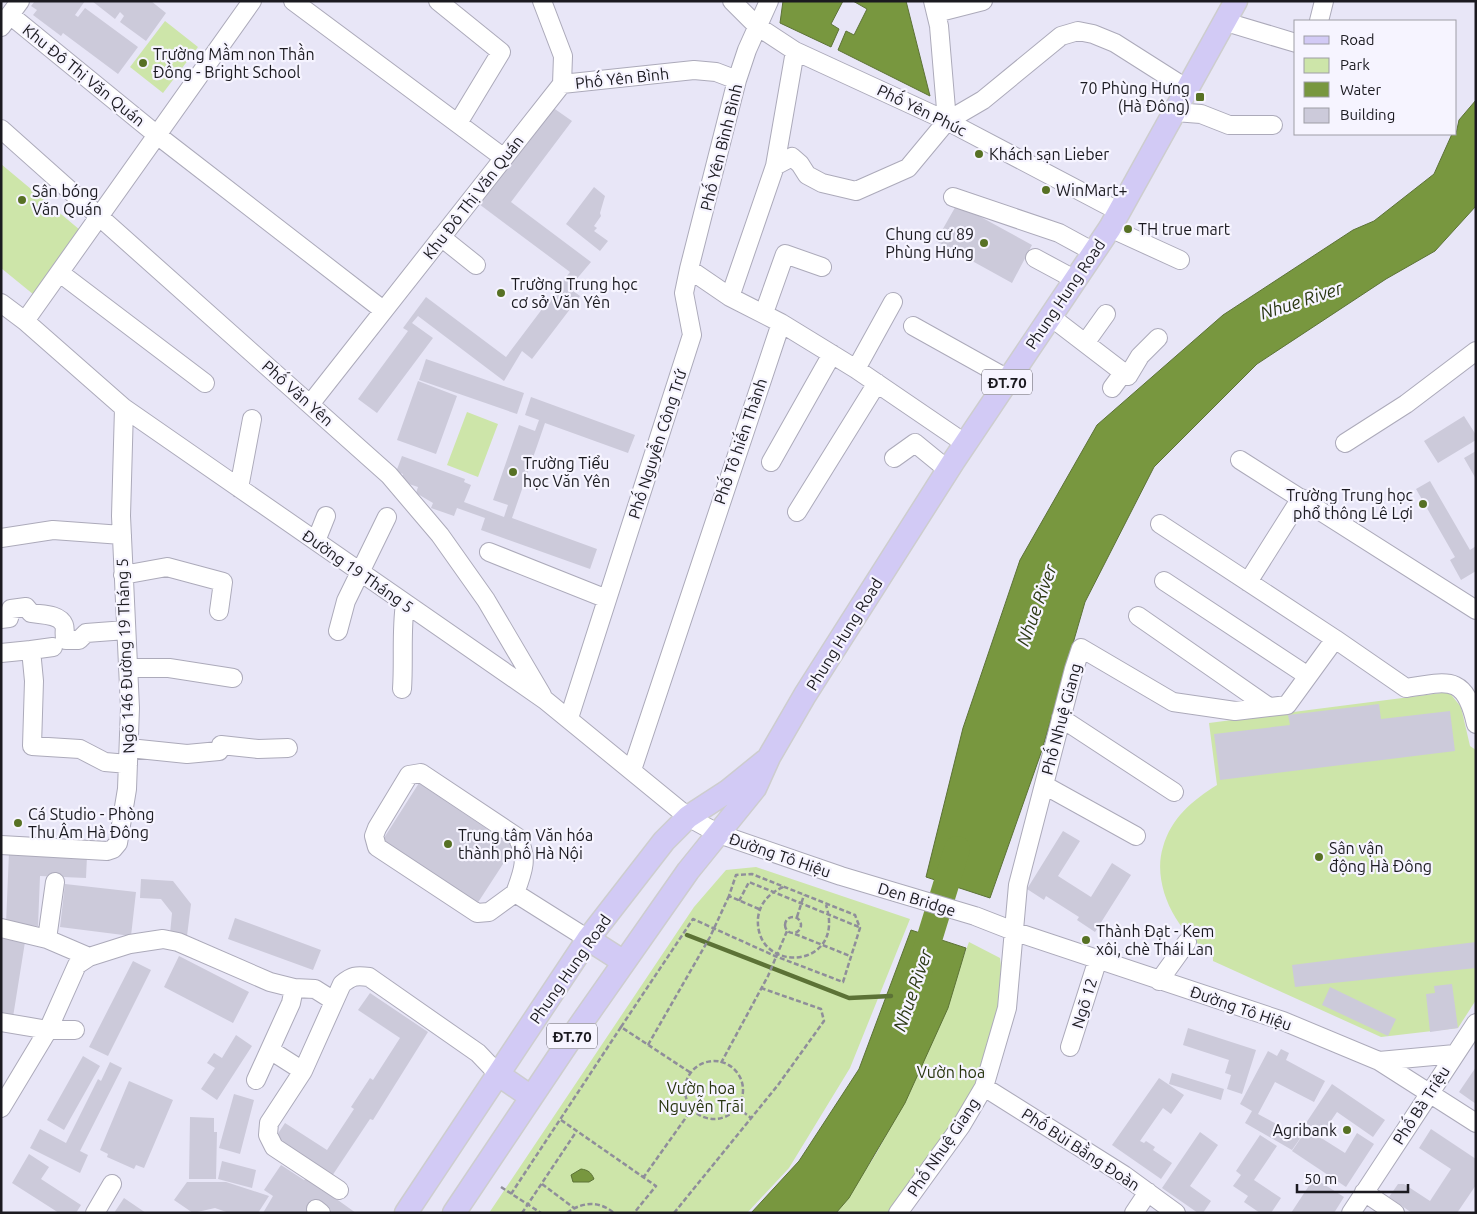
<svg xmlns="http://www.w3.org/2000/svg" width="1477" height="1214" font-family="Ubuntu,sans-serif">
	<rect width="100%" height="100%" fill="#e8e6f7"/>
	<path fill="#cde5a9" d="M165,21L198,47L163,93L130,67Z
		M1,164L86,235L39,299L1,268Z
		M467,412L498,424L478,477L447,465Z
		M1449,692L1461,707L1470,746L1476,750V1000L1458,1028L1381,1037L1213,961V953C1178,937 1151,885 1163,847C1171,818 1193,800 1217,785L1209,723Z
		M756,867L910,919L850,1068L789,1168L747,1213H489L694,907L726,870Z
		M969,942L1000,958L1006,1006L980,1085L894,1213H834C851,1190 869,1168 882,1143C918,1079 944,1011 969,942Z"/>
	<path fill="#78973f" stroke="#5c7236" d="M783,1H843L831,24L839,29L831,47L780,23Z
		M853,1H906L930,96L838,50L846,31L854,35L867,9Z
		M1476,100V206L1435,251L1386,279L1257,364L1154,467L1085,602L1042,750L990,898L926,877L963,728L1020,560L1097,425L1223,315L1353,230L1374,221L1434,174L1452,134H1456L1459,120Z
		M911,930L966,948L948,1008L905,1103L849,1198L836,1213H751L799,1161L859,1069Z
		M581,1169C588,1170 591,1172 594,1179L589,1182H573L571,1175Z"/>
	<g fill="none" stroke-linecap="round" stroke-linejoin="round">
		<path stroke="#5c7236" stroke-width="4.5" d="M687,935L849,998L891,996"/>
		<path stroke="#78973f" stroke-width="26" d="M920,969L957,849"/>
	</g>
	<path fill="#cccada" d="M35,1H85L75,15L78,17L85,8L138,47L118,74L63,33L61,36L33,15L37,10L31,6Z
		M92,1H151L166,13L146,41L120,22L124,16L120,12L115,19Z
		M552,107L572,121L511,202L591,262L569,288L580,296L532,359L522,351L504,381L418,316L412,323L433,338L377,413L358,399L408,331L403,328L426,297L506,357L570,272L479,204Z
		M594,187L605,196L600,213L601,216L594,226L597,228L594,231L608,241L600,251L566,224Z
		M957,204L1032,245L1012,283L936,241Z
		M426,359L524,393L517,414L419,380Z
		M418,381L457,396L436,454L397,440Z
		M531,397L635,435L628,453L545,423L512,518L597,549L590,569L481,530L485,518L457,508L454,516L431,508L433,503L416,493L418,487L400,481L403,474L396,472L402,456L465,479L464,482L471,485L464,502L504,517L508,505L493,500L519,425L535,431L539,420L525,415Z
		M1464,416L1476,435V440L1438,463L1424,441Z
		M1476,451V479L1464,458Z
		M1430,481L1470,550L1476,546V571L1461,580L1450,560L1455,557L1416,489Z
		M1379,704L1381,719L1450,711L1455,751L1220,780L1214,734L1290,725L1288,715Z
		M419,783L514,847L477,904L382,841Z
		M1063,831L1080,841L1058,876L1091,897L1112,863L1131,875L1095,932L1077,920L1079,917L1046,896L1044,900L1027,889Z
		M9,852L87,856L86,878L40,876L38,926L6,924Z
		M141,879L173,881L191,904L187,936L170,934L172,913L161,899L140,898Z
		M65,884L136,892L131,936L60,927Z
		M235,918L321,950L313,970L228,939Z
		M1,938L25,942L13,1017L1,1015Z
		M1476,942V968L1295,987L1292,965Z
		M179,956L249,992L233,1023L164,987Z
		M133,961L151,970L108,1056L89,1047Z
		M1452,984L1458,1028L1430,1032L1426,994L1435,993L1434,986Z
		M1330,987L1396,1019L1388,1036L1322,1005Z
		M370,993L428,1032L373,1120L370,1119L332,1176L275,1138L285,1123L327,1150L354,1109L351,1107L370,1078L373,1080L400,1038L358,1010Z
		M1188,1028L1256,1050L1242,1094L1227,1089L1231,1075L1225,1073L1229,1060L1183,1045Z
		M236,1035L252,1046L217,1100L201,1089L215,1068L207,1063L214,1053L222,1058Z
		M1281,1049L1289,1053L1286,1060L1325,1081L1314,1102L1275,1082L1258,1114L1301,1137L1292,1150L1245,1123L1252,1111L1240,1104L1268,1051L1277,1056Z
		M83,1056L100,1066L64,1130L47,1120Z
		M110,1062L122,1068L80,1151L88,1155L80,1173L30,1148L40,1129L66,1143L98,1079L101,1081Z
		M1476,1067V1104L1459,1092Z
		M1172,1073L1224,1089L1221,1100L1169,1084Z
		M1159,1078L1184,1095L1171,1114L1163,1108L1140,1141L1144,1143L1146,1141L1155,1147L1153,1150L1172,1163L1161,1179L1112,1145Z
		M129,1081L173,1100L144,1168L136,1165L134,1169L107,1157L108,1154L100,1150Z
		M1332,1084L1385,1120L1373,1137L1337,1112L1322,1134L1306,1123Z
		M234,1094L254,1100L240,1154L219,1148Z
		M190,1117L214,1118V1132H217L216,1179H189Z
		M1307,1129L1345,1153L1357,1133L1374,1144L1346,1187L1292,1151Z
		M1431,1129L1476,1159V1185L1457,1213H1412L1389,1197L1398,1184H1404L1430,1201L1451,1169L1419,1148Z
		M1200,1132L1218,1145L1190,1186L1211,1201L1203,1213H1198L1162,1188Z
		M1260,1135L1277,1146L1254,1180L1281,1198L1271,1213H1260L1244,1202L1248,1196L1233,1186L1241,1175L1236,1171Z
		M29,1154L49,1167L41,1179L81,1205L76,1213H59L12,1183Z
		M222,1161L256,1170L252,1188L218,1179Z
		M281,1165L304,1180L307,1178L356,1213H332L315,1201L306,1213H263L273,1196L264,1190Z
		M1314,1178L1344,1197L1334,1213H1291Z
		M187,1182H226L269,1196L258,1213H229L215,1208L193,1213L174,1200Z
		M124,1198L146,1213H114Z"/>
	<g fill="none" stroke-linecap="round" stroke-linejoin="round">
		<defs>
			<path id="minor" d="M293,1L504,158
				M438,1L501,52L458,123
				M542,1L563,56L562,84
				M732,1L757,26L795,51L947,121L1118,211
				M933,1L939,26L947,121
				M936,13L983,1
				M10,15L157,135L383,310
				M1319,21L1324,1
				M1226,22L1296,43
				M1,27L20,1
				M562,84L694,70L716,72L737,80
				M1175,112L1201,114L1229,125H1273
				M1,129L389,475L440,535L486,600L542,695
				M775,166L792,157L800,164L807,175L822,183L856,191L908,168L947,121L983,100L1061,36L1078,31L1093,34L1115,43L1189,90
				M953,197L1059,233L1092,251
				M1110,228L1180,260
				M441,237L476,265
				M1035,258L1074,279
				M689,269L730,297L781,323L856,369L966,444
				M60,273L205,383
				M730,297L775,166L795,51
				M1,303L25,321L124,408L545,700L688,817L719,834L841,876L975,916L1016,932L1283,1021L1379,1061L1476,1123
				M764,313L785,254L822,267
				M1051,317L1128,376L1140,356L1158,338
				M25,321L252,1
				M913,326L1008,379
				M1086,342L1106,314
				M856,369L893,302
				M1112,388L1123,373
				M311,403L562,84
				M1345,443L1406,404L1476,351
				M894,458L915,443L948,470
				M1240,460L1476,610
				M771,462L832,354
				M239,488L252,419
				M797,512L877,383
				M1160,524L1335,639
				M1,538L53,530L122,535
				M316,541L326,516
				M489,552L607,599
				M123,575L167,567L223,582L219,611
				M1164,581L1308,676
				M1248,582L1301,498
				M1138,616L1269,707
				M1,619L9,618L11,609L26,607L31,613C40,615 59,613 64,625C66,630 63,635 66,640H79L86,633L126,630
				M338,631L346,601L387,517
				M31,650L53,647
				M1,653L31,650L34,681L32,746L80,749L105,762L128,764
				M129,668H169L233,678
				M402,689C404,661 401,631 405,604
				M569,718L692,335L684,293L689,269L737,80L747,50L769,1
				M1061,718L1174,792
				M129,748L187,754L219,751L221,745L258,749L288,748
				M632,770L781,323
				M1044,785L1136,836
				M1,845L107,851L113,849L118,843L127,789L130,708L121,516L124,408
				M515,893C523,872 529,857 517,837L421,773L409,775L377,828L374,836L377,847L477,913L489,912L515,893L588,939
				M1,928L47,939L89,957
				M47,939L55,882
				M1159,981L1187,942
				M294,988L315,989L334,1001
				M1,1022L48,1030H75
				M1070,1047L1098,959
				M270,1050L303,1071L269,1123L268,1135L274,1147L339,1190
				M1379,1061L1455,1054
				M303,1071L342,984C352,976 356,975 369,977L478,1053L499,1075
				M984,1087L1124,1175L1176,1213
				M1,1108L48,1030L77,965L89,957L130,944L163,939L178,942L270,982L294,988L291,1003L256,1080
				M1364,1192L1395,1213
				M316,1209L321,1213
				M95,1213L112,1184
				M898,1213L961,1126L984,1087L1007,1008L1018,885L1074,669L1081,648L1173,702L1235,711L1287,705L1335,639L1406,688C1450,681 1465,675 1476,724
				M1134,1213L1148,1192
				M1351,1213L1476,1023"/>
			<path id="major" d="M588,939L624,962
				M499,1075L531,1097
				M406,1213L588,939L664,841L688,817L728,791L765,761
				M454,1213L569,1041L688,871L755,788L769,757L805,695L953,462L1110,228L1236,1"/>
		</defs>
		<use href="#minor" stroke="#acaaba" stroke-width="20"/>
		<use href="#major" stroke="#cdcdce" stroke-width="25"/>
		<path stroke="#8f8e9a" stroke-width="2.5" stroke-dasharray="5 2.5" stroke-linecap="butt" d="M783,887C770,893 760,902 758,918C754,975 847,970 826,905
			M739,901L749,882L859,927
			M785 925a8 8 0 1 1 16 0a8 8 0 1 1-16 0Z
			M797,917L804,895
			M795,934L850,956
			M621,1027L693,919L775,956L843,982L860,928L855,915L752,874L736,875L729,896L759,909
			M648,1045L710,937L729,896
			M685 1090a29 29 0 1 1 58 0a29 29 0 1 1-58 0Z
			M721,1063L768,976L787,931
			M737,1107L751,1118
			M561,1120L656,1186L634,1213
			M643,1178L692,1109
			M542,1184L574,1208
			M501,1187L541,1213
			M511,1194L621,1027L691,1073
			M522,1213L576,1132
			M567,1213C583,1201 600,1201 614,1213
			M674,1213L778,1085L824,1021L821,1009L761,988"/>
		<use href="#minor" stroke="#fff" stroke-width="18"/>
		<use href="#major" stroke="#d2caf5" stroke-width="22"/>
	</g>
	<g fill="#577124" stroke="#f6f4ff" stroke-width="2">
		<circle cx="143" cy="63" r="5"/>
		<rect x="1195" y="92" width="10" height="10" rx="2.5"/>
		<circle cx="979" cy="154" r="5"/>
		<circle cx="1046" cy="190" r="5"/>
		<circle cx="22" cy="200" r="5"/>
		<circle cx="1128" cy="229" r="5"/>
		<circle cx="984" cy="243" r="5"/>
		<circle cx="501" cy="293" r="5"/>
		<circle cx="513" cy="472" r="5"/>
		<circle cx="1423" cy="504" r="5"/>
		<circle cx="18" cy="823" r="5"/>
		<circle cx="448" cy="844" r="5"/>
		<circle cx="1319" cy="857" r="5"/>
		<circle cx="1086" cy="940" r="5"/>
		<circle cx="1347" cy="1130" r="5"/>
	</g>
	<g text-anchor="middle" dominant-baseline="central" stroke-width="4.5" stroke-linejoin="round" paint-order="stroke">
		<g fill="#f6f4ff" stroke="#5d5b63" stroke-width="1">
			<rect x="982" y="369.5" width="50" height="25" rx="4"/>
			<rect x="547" y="1023.5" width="50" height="25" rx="4"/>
		</g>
		<g font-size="15" font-weight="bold" fill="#1b1a20">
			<text x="1007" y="382">ĐT.70</text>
			<text x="572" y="1036">ĐT.70</text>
		</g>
		<g font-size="16" fill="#1b1a20" stroke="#f6f4ff" text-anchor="start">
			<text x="153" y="54">Trường Mầm non Thần<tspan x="153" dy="18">Đồng - Bright School</tspan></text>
			<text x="1190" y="88" text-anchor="end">70 Phùng Hưng<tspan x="1190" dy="18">(Hà Đông)</tspan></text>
			<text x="989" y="154">Khách sạn Lieber</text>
			<text x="1056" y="190">WinMart+</text>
			<text x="32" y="191">Sân bóng<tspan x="32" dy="18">Văn Quán</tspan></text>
			<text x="1138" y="229">TH true mart</text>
			<text x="974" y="234" text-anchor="end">Chung cư 89<tspan x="974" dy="18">Phùng Hưng</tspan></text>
			<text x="511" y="284">Trường Trung học<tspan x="511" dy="18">cơ sở Văn Yên</tspan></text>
			<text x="523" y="463">Trường Tiểu<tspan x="523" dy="18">học Văn Yên</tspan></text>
			<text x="1413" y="495" text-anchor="end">Trường Trung học<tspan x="1413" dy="18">phổ thông Lê Lợi</tspan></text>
			<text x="28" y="814">Cá Studio - Phòng<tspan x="28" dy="18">Thu Âm Hà Đông</tspan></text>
			<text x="458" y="835">Trung tâm Văn hóa<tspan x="458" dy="18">thành phố Hà Nội</tspan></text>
			<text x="1329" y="848">Sân vận<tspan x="1329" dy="18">động Hà Đông</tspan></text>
			<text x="1096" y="931">Thành Đạt - Kem<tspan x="1096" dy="18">xôi, chè Thái Lan</tspan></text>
			<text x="1337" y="1130" text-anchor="end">Agribank</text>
		</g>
		<g font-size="16" fill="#1b1a20" stroke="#f6f4ff">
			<text transform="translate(84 75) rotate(39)">Khu Đô Thị Văn Quán</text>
			<text transform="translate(622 78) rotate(-6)">Phố Yên Bình</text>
			<text transform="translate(922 110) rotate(26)">Phố Yên Phúc</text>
			<text transform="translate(721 147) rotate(-76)">Phố Yên Bình Bình</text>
			<text transform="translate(473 197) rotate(-52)">Khu Đô Thị Văn Quán</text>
			<text transform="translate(1065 294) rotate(-56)">Phung Hung Road</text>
			<text transform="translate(298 393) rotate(42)">Phố Văn Yên</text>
			<text transform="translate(740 441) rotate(-71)">Phố Tô hiến Thành</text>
			<text transform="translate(657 444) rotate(-72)">Phố Nguyễn Công Trứ</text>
			<text transform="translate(358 571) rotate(35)">Đường 19 Tháng 5</text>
			<text transform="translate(844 634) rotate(-58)">Phung Hung Road</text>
			<text transform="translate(125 656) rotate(-92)">Ngõ 146 Đường 19 Tháng 5</text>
			<text transform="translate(1061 719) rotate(-75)">Phố Nhuệ Giang</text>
			<text transform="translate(780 855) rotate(19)">Đường Tô Hiệu</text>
			<text transform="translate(917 899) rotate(17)">Den Bridge</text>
			<text transform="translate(570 969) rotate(-55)">Phung Hung Road</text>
			<text transform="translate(1084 1003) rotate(-73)">Ngõ 12</text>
			<text transform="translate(1241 1008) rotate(19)">Đường Tô Hiệu</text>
			<text transform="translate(1421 1105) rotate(-57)">Phố Bà Triệu</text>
			<text transform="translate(943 1147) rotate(-56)">Phố Nhuệ Giang</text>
			<text transform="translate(1081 1149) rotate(33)">Phố Bùi Bằng Đoàn</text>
		</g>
		<g font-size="16" fill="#28350f" stroke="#f6f4ff">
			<text x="951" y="1072">Vườn hoa</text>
			<text x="701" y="1088">Vườn hoa<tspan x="701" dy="18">Nguyễn Trãi</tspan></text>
		</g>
		<g font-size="18" font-style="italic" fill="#2b3813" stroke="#f6f4ff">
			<text transform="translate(1301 300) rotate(-18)">Nhue River</text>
			<text transform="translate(1036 605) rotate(-70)">Nhue River</text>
			<text transform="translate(912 990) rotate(-71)">Nhue River</text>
		</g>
	</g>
	<rect width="1477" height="1214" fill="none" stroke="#1b1a20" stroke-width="5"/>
	<rect x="1294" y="20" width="162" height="115" fill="#f6f4ff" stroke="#9e9da6"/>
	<rect x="1304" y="36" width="25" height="8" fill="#d2caf5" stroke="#9e9da6"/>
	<text x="1340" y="45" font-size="15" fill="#1b1a20">Road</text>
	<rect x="1304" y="58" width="25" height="15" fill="#cde5a9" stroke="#9e9da6"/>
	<text x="1340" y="70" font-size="15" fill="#1b1a20">Park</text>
	<rect x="1304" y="82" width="25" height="15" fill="#78973f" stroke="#9e9da6"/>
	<text x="1340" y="95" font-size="15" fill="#1b1a20">Water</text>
	<rect x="1304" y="108" width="25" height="15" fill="#cccada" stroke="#9e9da6"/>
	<text x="1340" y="120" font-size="15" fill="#1b1a20">Building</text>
	<path d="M1297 1184v8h111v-8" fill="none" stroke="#1b1a20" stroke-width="2.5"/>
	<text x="1304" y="1184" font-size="15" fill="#1b1a20" stroke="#f6f4ff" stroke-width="4" paint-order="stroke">50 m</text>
</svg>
